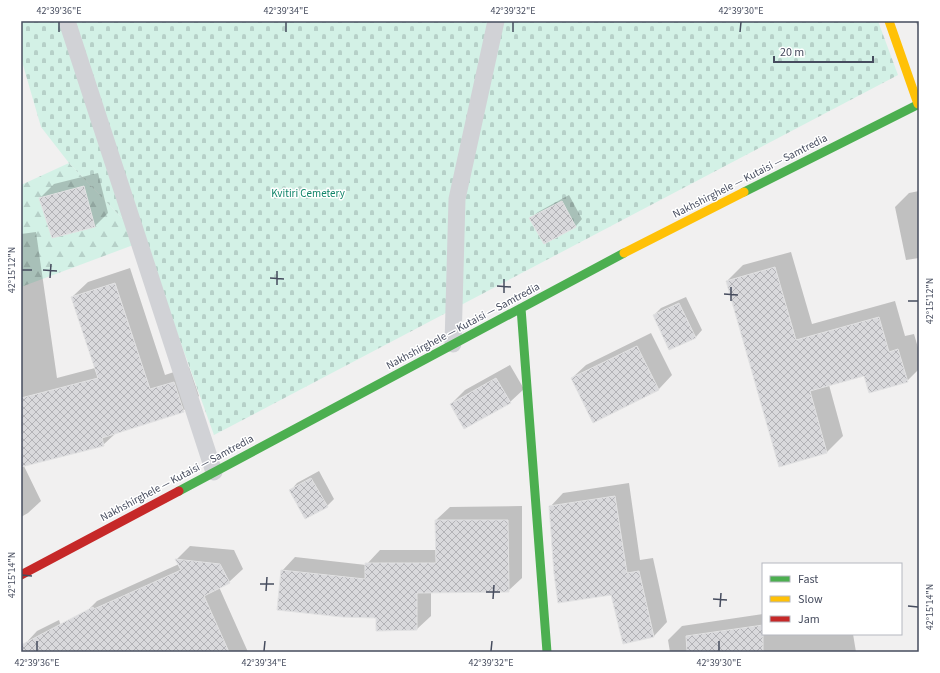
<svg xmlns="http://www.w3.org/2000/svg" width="940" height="673" font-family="'Source Sans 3',sans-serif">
	<defs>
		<pattern id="forest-firs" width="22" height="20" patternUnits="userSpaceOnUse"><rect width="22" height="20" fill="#d3f1e6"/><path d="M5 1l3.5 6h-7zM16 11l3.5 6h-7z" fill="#b6d0c8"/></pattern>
		<pattern id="cemetery-stones" width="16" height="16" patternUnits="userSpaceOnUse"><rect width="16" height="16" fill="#d3f1e6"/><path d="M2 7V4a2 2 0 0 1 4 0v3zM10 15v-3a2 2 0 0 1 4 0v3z" fill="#b6d0c8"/></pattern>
		<pattern id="building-cross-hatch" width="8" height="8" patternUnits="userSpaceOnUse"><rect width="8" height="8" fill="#d9d9dc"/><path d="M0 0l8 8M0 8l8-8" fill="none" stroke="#b2b2b6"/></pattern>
	</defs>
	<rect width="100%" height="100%" fill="#f1f0f0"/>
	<path fill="url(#forest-firs)" d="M69,163L144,241L21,287V185Z"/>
	<path fill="url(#cemetery-stones)" d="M21,21H878L898,75L214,435L144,241L69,163L41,127L21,58Z"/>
	<path fill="#0003" d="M915,21H919V28Z
		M98,173L108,213L95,226L40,198L54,184Z
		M919,191V258L906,260L895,207L909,193Z
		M569,195L582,219L576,226L544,243L531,218L538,212Z
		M36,232L57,378L95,368L72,297L88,282L130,268L165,375L189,367L199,396L183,411L116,433L103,445L21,409V234Z
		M791,252L812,324L895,301L905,336L914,334L919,351V369L907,381L865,374L829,385L843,436L827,452L779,466L727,281L743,265Z
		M686,297L702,330L696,337L670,349L654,315L661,308Z
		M651,333L672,375L659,389L593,421L572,378L586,365Z
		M510,365L524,389L510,402L451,404L465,390Z
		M21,460L41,501L28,513L21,517Z
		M319,471L334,499L327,506L291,490L297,483Z
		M629,483L640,560L653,558L667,622L654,636L612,594L550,507L563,493Z
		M522,506V578L508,591L431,592V616L417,629L377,617L282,571L295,557L366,565L380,550H437L436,520L450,507Z
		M190,546L234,550L243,569L229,582L219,587L248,652H100L84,614L97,601L179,564L177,559Z
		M763,614V634H853L856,652H670L668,640L682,626Z
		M59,620L69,652H27L25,644L37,631Z"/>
	<path fill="url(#building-cross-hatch)" stroke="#e2e2e3" d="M84,186L95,227L52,238L39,198Z
		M562,201L576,227L544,244L529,218Z
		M775,267L796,340L879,317L889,352L898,349L908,382L869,393L864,376L810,391L827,453L779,467L726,281Z
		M115,283L150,389L174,382L184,412L102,438L104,446L21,467V398L98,378L71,297Z
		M679,303L696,338L669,350L653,315Z
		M637,346L659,390L593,423L571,378Z
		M496,378L511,403L464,429L450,404Z
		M311,478L328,507L305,519L289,490Z
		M615,496L627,573L639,571L654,637L623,644L611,595L558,603L554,574L549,506Z
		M435,520H508L509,592L417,593V630L376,631V618L342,617L277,610L281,570L365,579V563H436Z
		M175,559L220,564L230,583L204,596L229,652H21V645L93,607L94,609L181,570Z
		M763,625V652H687L686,636Z"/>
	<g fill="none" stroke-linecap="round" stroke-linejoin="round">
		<path stroke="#d1d2d6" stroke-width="17" d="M67,21L214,472
			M453,344L457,199L496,21"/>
		<path stroke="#4caf50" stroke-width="9" d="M744,192L919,104
			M521,308L547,652
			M179,491L624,253"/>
		<path stroke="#ffc107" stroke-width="9" d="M889,21L918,104
			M624,253L744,192"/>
		<path stroke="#c62828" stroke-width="9" d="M21,575L179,491"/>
	</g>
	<path fill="none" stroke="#464c5e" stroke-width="1.5" d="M59,32V22M286,32V22M513,32V22M740,32L741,22M22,270H32M43,270L57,271M50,278L51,264M270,278L284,279M277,285V271M497,286L511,287M504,293V279M724,294L738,295M731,301V287M908,301H918M22,575L32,576M260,584H274M266,591L267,577M486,592H500M493,599L494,585M713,599L727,600M908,606L918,607M720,607L721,593M37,651V641M264,651L265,641M491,651L492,641M719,651V641"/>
	<g text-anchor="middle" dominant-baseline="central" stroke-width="3" stroke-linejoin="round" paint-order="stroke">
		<g font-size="11" fill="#464c5e" stroke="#fff">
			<text transform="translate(750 176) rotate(-27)">Nakhshirghele — Kutaisi — Samtredia</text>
			<text transform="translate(463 326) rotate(-28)">Nakhshirghele — Kutaisi — Samtredia</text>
			<text transform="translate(177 478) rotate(-28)">Nakhshirghele — Kutaisi — Samtredia</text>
		</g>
		<g font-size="11" fill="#118469" stroke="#fff">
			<text x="308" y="193">Kvitiri Cemetery</text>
		</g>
	</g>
	<rect width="940" height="673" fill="none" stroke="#ffffff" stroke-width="44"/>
	<rect x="762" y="563" width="140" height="72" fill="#ffffff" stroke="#b5b7bf"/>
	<rect x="770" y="576" width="20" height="6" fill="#4caf50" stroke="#b5b7bf"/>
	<text x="798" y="583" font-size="12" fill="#464c5e">Fast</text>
	<rect x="770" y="596" width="20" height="6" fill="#ffc107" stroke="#b5b7bf"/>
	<text x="798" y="603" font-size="12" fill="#464c5e">Slow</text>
	<rect x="770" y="616" width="20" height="6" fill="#c62828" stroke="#b5b7bf"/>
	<text x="798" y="623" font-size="12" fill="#464c5e">Jam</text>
	<path d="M774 56v6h99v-6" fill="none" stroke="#464c5e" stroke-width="2"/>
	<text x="780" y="56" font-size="12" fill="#464c5e" stroke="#ffffff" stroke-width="3" paint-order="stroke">20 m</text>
	<rect x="22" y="22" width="896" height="629" fill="none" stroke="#464c5e" stroke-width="1.5"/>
	<g font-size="10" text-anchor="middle" fill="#464c5e">
		<text x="59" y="14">42°39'36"E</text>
		<text x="286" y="14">42°39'34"E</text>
		<text x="513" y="14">42°39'32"E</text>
		<text x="741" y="14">42°39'30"E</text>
		<text transform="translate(11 270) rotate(-90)" y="4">42°15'12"N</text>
		<text transform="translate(929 301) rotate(-90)" y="4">42°15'12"N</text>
		<text transform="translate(11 575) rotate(-90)" y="4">42°15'14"N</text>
		<text transform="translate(929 607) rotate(-90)" y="4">42°15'14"N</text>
		<text x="37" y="666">42°39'36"E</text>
		<text x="264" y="666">42°39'34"E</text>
		<text x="491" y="666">42°39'32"E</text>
		<text x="719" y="666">42°39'30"E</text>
	</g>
</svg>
